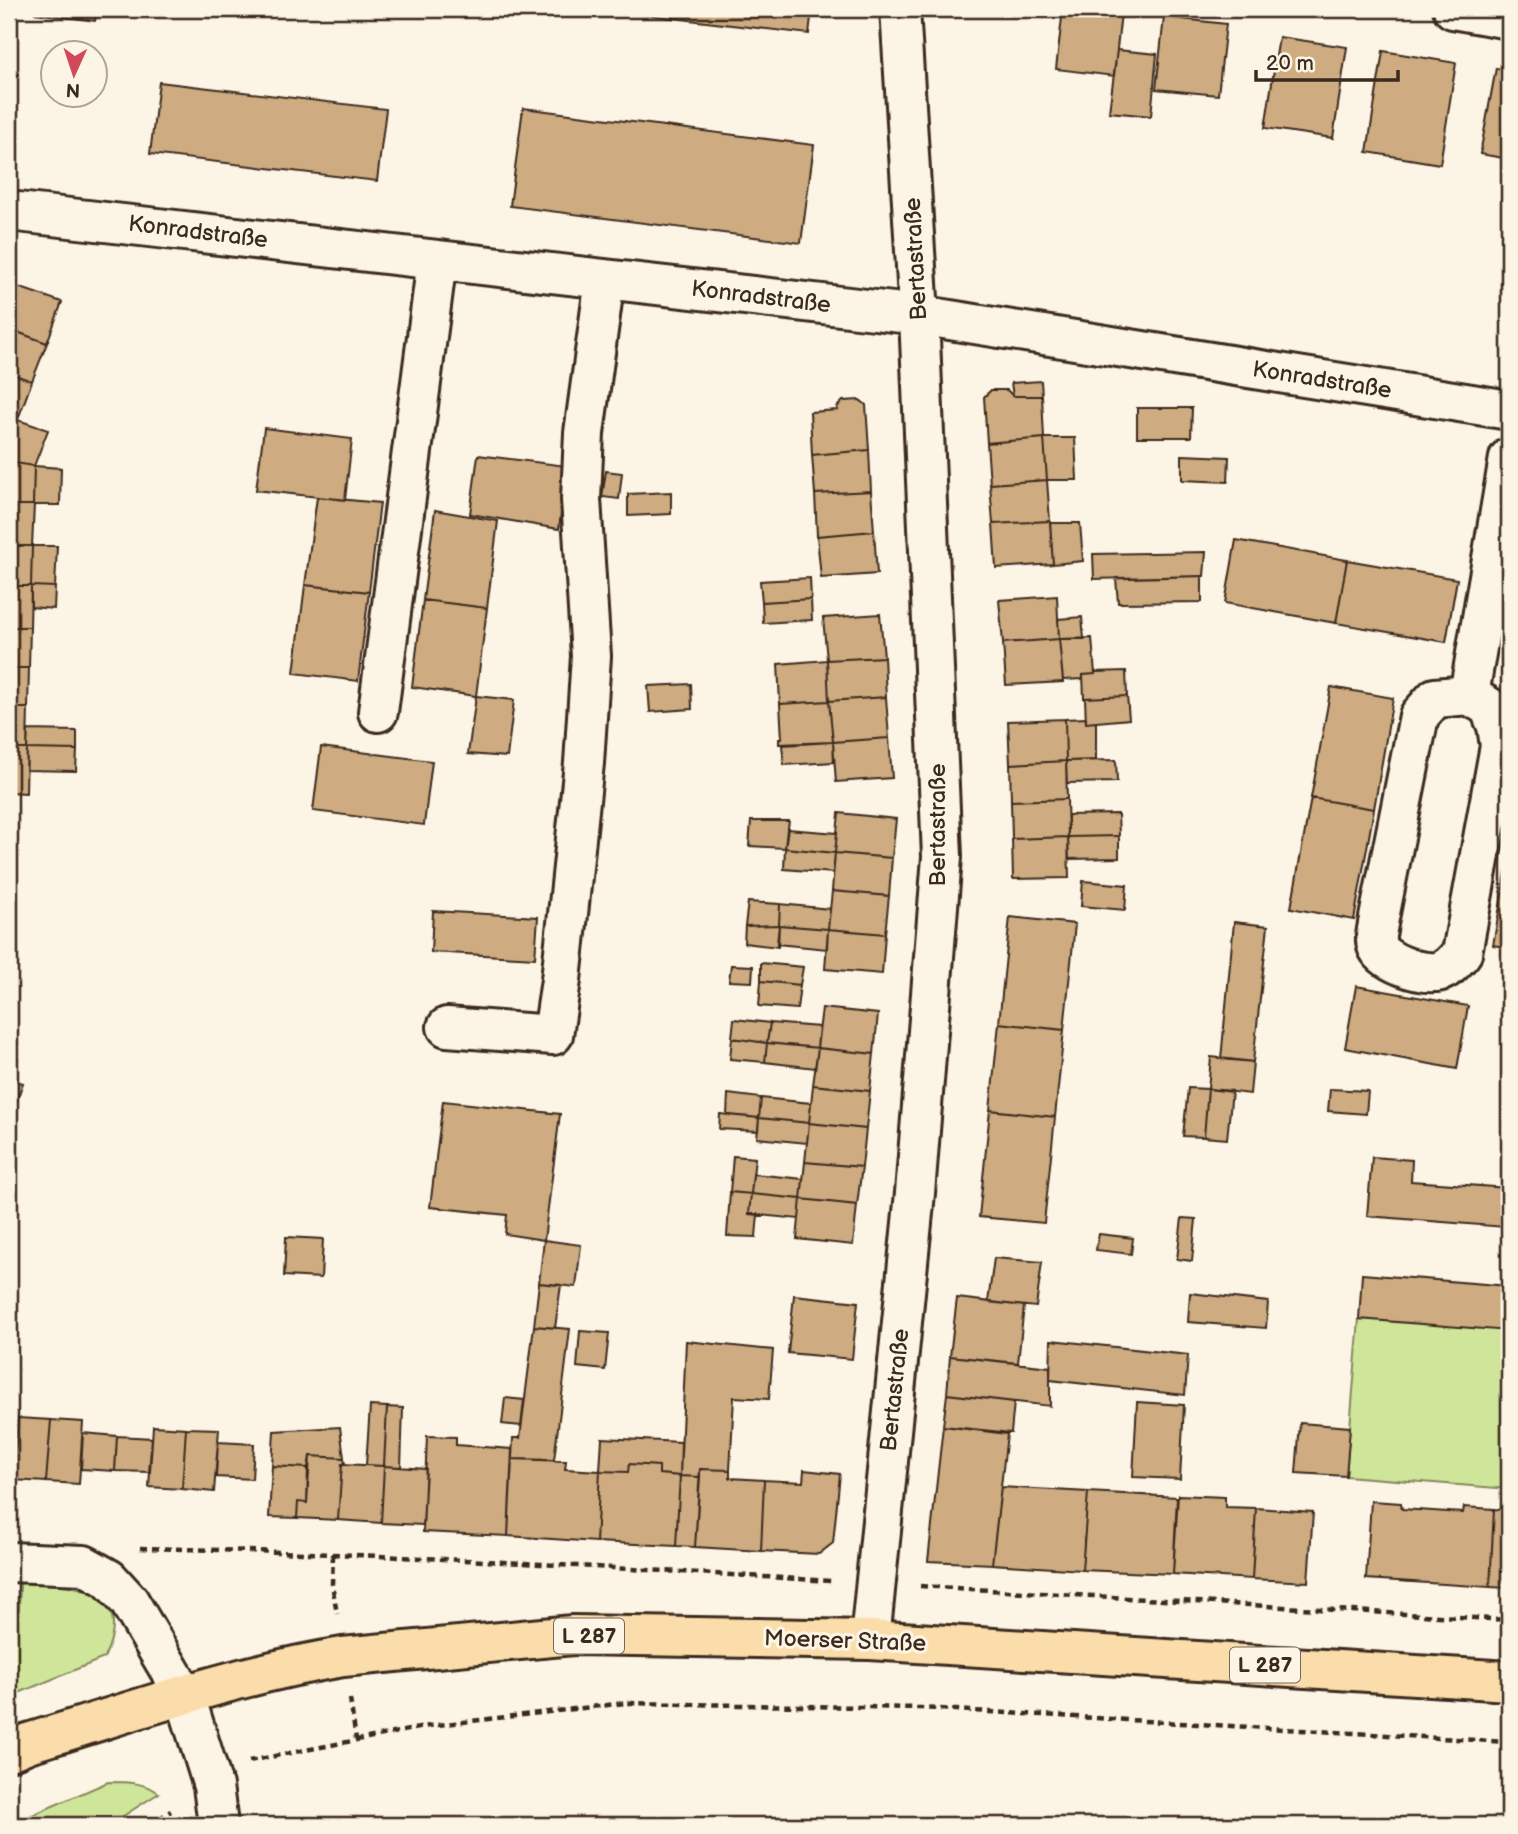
<svg xmlns="http://www.w3.org/2000/svg" width="1518" height="1834" font-family="'Balsamiq Sans',sans-serif">
	<rect width="100%" height="100%" fill="#fcf5e5"/>
	<filter id="ink" filterUnits="userSpaceOnUse"><feTurbulence type="fractalNoise" baseFrequency=".0143" numOctaves="2"/><feDisplacementMap in="SourceGraphic" scale="14" xChannelSelector="R" yChannelSelector="G"/><feConvolveMatrix kernelMatrix="1 2 1 2 8 2 1 2 1" color-interpolation-filters="sRGB"/></filter>
	<g filter="url(#ink)">
		<path fill="#eedfc7" d="M621,1817L752,1825H621Z"/>
		<path fill="#cfe59a" stroke="#85885c" stroke-width="2" d="M1359,1319L1509,1324V1489L1346,1476Z
			M20,1580C70,1584 138,1587 104,1658L9,1697V1610H19Z
			M108,1782C127,1782 144,1782 159,1793L109,1825H9Z"/>
		<path fill="#ceab80" stroke="#3b2a1e" stroke-width="2" d="M35,9H97L95,21L35,13Z
			M596,9H812L809,34Z
			M1063,9L1121,13L1114,76L1056,69Z
			M1164,17L1226,24L1218,95L1156,89Z
			M1279,37L1347,47L1333,138L1265,128Z
			M1117,50L1157,54L1151,116L1109,112Z
			M1383,51L1456,63L1440,164L1367,152Z
			M1496,68L1509,70V159L1480,154Z
			M159,82L386,109L377,181L150,154Z
			M523,108L814,145L801,243L510,206Z
			M9,284L62,302L47,343L9,329Z
			M9,329L47,343L32,381L9,373Z
			M9,373L32,381L18,419L9,417Z
			M1041,381L1042,396H1013L1011,383Z
			M991,390H1007L1013,396H1042L1044,438L987,443L984,397Z
			M860,400L866,405L869,450L812,455L810,412L838,410L837,407L843,401Z
			M1137,408H1192L1191,437H1137Z
			M9,417L48,430L34,466L9,462Z
			M264,428L352,439L345,500L256,490Z
			M1044,438L1047,480L990,484L987,443Z
			M1044,438H1075L1077,480H1047Z
			M869,450L871,491L815,494L812,455Z
			M478,455L567,466L559,529L470,514Z
			M1182,455L1229,457L1228,482L1182,480Z
			M9,462L34,466L33,505H9Z
			M34,466L61,468L60,505H33Z
			M606,471L622,473L619,499L602,497Z
			M1047,480L1050,521L993,524L990,484Z
			M871,491L874,531L817,536L815,494Z
			M671,492V514L628,516V494Z
			M317,497L380,503L369,592L305,585Z
			M9,505H34L32,546H9Z
			M435,510L498,521L487,608L423,600Z
			M1050,521L1053,564L996,568L993,524Z
			M1050,523H1080L1083,561L1053,564Z
			M874,531L877,574L821,578L817,536Z
			M1236,540L1347,560L1336,623L1225,603Z
			M9,546H32L31,586H9Z
			M32,546H57L55,587L31,586Z
			M1206,552L1204,576L1094,579L1093,554Z
			M1347,560L1457,579L1446,642L1336,623Z
			M1202,576V602L1118,603L1116,578Z
			M810,578L811,599L762,602L760,581Z
			M305,585L369,592L358,681L294,673Z
			M9,586H31L30,627H9Z
			M31,586L55,587L54,609L31,607Z
			M1057,596L1059,639L1003,643L999,600Z
			M811,599L812,620L763,623L762,602Z
			M423,600L487,608L476,696L412,687Z
			M1509,612V653L1502,652Z
			M880,614L884,657L827,660L823,618Z
			M1082,617L1084,639H1059L1058,619Z
			M9,627H30L29,668H9Z
			M1092,638L1095,674L1083,675V679L1063,680L1059,639Z
			M1059,639L1063,682L1006,685L1003,643Z
			M884,657L886,697L829,701L827,660Z
			M827,660L829,701L780,704L778,664Z
			M9,668H29L28,708H9Z
			M1126,671L1127,696L1084,698L1083,675L1095,674V672Z
			M691,684L692,709L650,712L648,686Z
			M1331,687L1393,698L1374,809L1311,798Z
			M476,696L514,700L507,757L468,754Z
			M1127,696L1129,719L1086,723L1085,698Z
			M886,697L889,738L833,742L829,701Z
			M829,701L833,742L779,744V739H782L780,704Z
			M9,708H28L27,749H9Z
			M1086,718V723L1096,722V760L1066,761L1065,719Z
			M1065,719L1066,761L1010,764L1008,721Z
			M28,730L77,731V750L27,749Z
			M889,738L892,778L836,782L833,742Z
			M833,742L834,762L784,765L782,745Z
			M321,747L432,761L424,825L313,811Z
			M9,749H27L26,793L9,792Z
			M27,749L77,750L76,771L26,770Z
			M1116,760L1117,782L1067,783L1066,761Z
			M1066,761L1067,799L1011,801L1010,764Z
			M1311,798L1374,809L1354,920L1291,908Z
			M1067,799L1068,837L1012,839L1011,801Z
			M839,813L896,819L892,858L835,853Z
			M1118,814L1119,836L1068,837V815Z
			M751,821H789L785,848L749,846Z
			M787,829L837,833L835,853L785,848Z
			M1119,836V858L1069,859L1068,837Z
			M1068,837L1069,878L1013,879L1012,839Z
			M785,848L835,853L833,873L784,869Z
			M835,853L892,858L889,896L832,891Z
			M1509,856V948L1493,945Z
			M1083,881L1127,885L1125,910L1081,906Z
			M832,891L889,896L885,934L828,929Z
			M748,902L780,904L779,925L745,926Z
			M780,904L830,909L828,929L779,925Z
			M433,911L538,917L535,958L431,952Z
			M1010,917L1075,924L1064,1030L999,1023Z
			M1234,922L1268,926L1253,1062L1221,1059Z
			M779,925L828,929L827,949L777,944Z
			M779,925L778,947L744,943L745,926Z
			M828,929L885,934L882,974L825,969Z
			M761,963L803,967L800,985L761,981Z
			M731,965L753,966L752,982L729,981Z
			M761,981L800,985L797,1009L759,1006Z
			M1356,986L1468,1006L1457,1069L1345,1048Z
			M822,1008L878,1014L874,1054L817,1048Z
			M734,1019L770,1023L767,1043L732,1038Z
			M770,1023L819,1027L817,1048L767,1043Z
			M999,1023L1064,1030L1055,1117L990,1110Z
			M732,1038L767,1043L765,1062L730,1059Z
			M767,1043L818,1048L815,1068L765,1062Z
			M818,1048L874,1054L870,1091L813,1085Z
			M1211,1057L1253,1062L1250,1094L1208,1089Z
			M9,1079L23,1083L9,1122Z
			M813,1085L870,1091L866,1129L809,1123Z
			M1188,1088L1208,1089L1204,1137L1183,1136Z
			M1208,1089L1232,1091L1227,1139L1204,1137Z
			M1330,1089L1368,1091L1366,1114L1328,1111Z
			M728,1094L761,1098L759,1118L727,1115Z
			M761,1098L811,1103L809,1123L759,1118Z
			M443,1101L560,1114L544,1240L505,1234L507,1215L430,1207Z
			M990,1110L1055,1117L1044,1223L979,1217Z
			M720,1114L759,1118L758,1131L719,1129Z
			M759,1118L809,1123L807,1143L757,1138Z
			M809,1123L866,1129L862,1167L805,1162Z
			M733,1156L755,1158L751,1194L730,1192Z
			M1372,1157L1412,1160L1411,1181L1508,1188L1505,1227L1367,1216Z
			M805,1162L862,1167L857,1205L801,1199Z
			M753,1174L803,1179L801,1199L751,1194Z
			M730,1192L751,1194L749,1214H758L756,1237L727,1236Z
			M751,1194L801,1199L799,1219L749,1214Z
			M801,1199L857,1205L853,1245L797,1239Z
			M1182,1218L1196,1219L1192,1261L1177,1259Z
			M1099,1234L1133,1238L1131,1254L1096,1250Z
			M286,1237L323,1239L321,1278L284,1276Z
			M544,1240L581,1245L576,1287L539,1283Z
			M994,1258L1042,1262L1036,1307L988,1302Z
			M1362,1274L1509,1286V1331L1359,1319Z
			M539,1283L561,1285L555,1328L534,1326Z
			M1190,1293L1268,1302L1266,1328L1188,1322Z
			M794,1295L858,1302L852,1359L788,1353Z
			M957,1298L1024,1306L1018,1363L950,1356Z
			M534,1326L570,1329L554,1460L512,1459L513,1438H520Z
			M580,1331L609,1333L605,1370L577,1367Z
			M1051,1340L1188,1355L1185,1395L1050,1380Z
			M686,1341L773,1350L769,1399L734,1397L730,1470L700,1469V1477L680,1476Z
			M950,1356L1050,1367V1406L947,1394Z
			M947,1394L1014,1402L1011,1433L943,1426Z
			M505,1398L524,1400L521,1426L502,1424Z
			M1137,1402L1184,1405L1180,1479L1133,1477Z
			M370,1406L387,1407L384,1466L366,1465Z
			M387,1407L403,1408L401,1467L384,1466Z
			M18,1418L51,1420L46,1482L13,1480Z
			M51,1420L83,1422L79,1484L46,1482Z
			M1300,1423L1350,1427L1346,1476L1296,1473Z
			M153,1426L186,1428L182,1489L149,1487Z
			M943,1426L1007,1434L992,1564L928,1561Z
			M340,1427L344,1458L310,1456L308,1468L272,1466L274,1431Z
			M186,1428L219,1429L214,1492L182,1489Z
			M9,1430L16,1431L14,1465L9,1464Z
			M83,1433L117,1436L115,1471L81,1469Z
			M117,1436L152,1438L149,1472L115,1471Z
			M427,1436L456,1437V1445L512,1449L508,1536L423,1532Z
			M602,1438L681,1442L680,1476L659,1474V1466L629,1464L628,1472L600,1471Z
			M218,1442L254,1444L252,1479L216,1477Z
			M310,1456L344,1458L345,1464H342L338,1520L297,1518L298,1502L307,1503Z
			M512,1459L566,1461L565,1469L600,1471L596,1542L508,1536Z
			M342,1464L384,1466L381,1523L338,1520Z
			M629,1464L659,1466V1474L680,1476L676,1546L596,1542L600,1471L628,1472Z
			M272,1466L308,1468L307,1503L298,1502L297,1518L269,1517Z
			M384,1466L426,1469L423,1525L381,1523Z
			M700,1469L730,1470V1478L764,1480L761,1551L695,1547Z
			M804,1470L840,1474L833,1543L819,1554L761,1551L764,1480L803,1482Z
			M680,1476L700,1477L695,1547L676,1546Z
			M1001,1487L1088,1492L1082,1570L992,1564Z
			M1088,1492L1177,1497L1173,1574L1082,1570Z
			M1178,1495L1225,1497V1507L1256,1508L1252,1579L1173,1574Z
			M1371,1501L1401,1503L1402,1509L1463,1513L1464,1507L1494,1509L1490,1587L1366,1579Z
			M1256,1508L1313,1512L1308,1582L1252,1579Z
			M1494,1509L1509,1510V1588L1490,1587Z"/>
		<g fill="none" stroke-linecap="round" stroke-linejoin="round">
			<defs>
				<path id="minor" d="M1453,9L1509,19
					M9,211L919,315L1509,410
					M1469,695L1489,707L1497,726L1500,746L1462,953C1455,961 1447,971 1436,972C1419,974 1383,962 1377,946C1374,939 1378,926 1379,918L1419,716L1435,698Z
					M1469,695L1509,458
					M378,712L437,260
					M447,1027L553,1035L561,980L584,763L591,656L581,499L584,433L605,279
					M9,1562L84,1565L109,1579L129,1601L185,1696L213,1786L218,1825
					M870,1640L915,1193L942,857L919,315L900,9"/>
				<path id="major" d="M9,1751L28,1743C131,1712 237,1674 343,1657L573,1635L870,1640L1509,1681"/>
			</defs>
			<use href="#minor" stroke="#3b2a1e" stroke-width="44"/>
			<use href="#major" stroke="#3b2a1e" stroke-width="44"/>
			<path stroke="#3b2a1e" stroke-width="4.5" stroke-dasharray="7 5" stroke-linecap="butt" d="M140,1548C371,1553 601,1567 831,1581
				M333,1554L332,1584L337,1614
				M920,1586L1509,1620
				M350,1699L356,1739
				M249,1761L429,1726L625,1703L921,1708L1509,1742
				M148,1825L171,1811"/>
			<use href="#minor" stroke="#fcf5e5" stroke-width="38"/>
			<use href="#major" stroke="#fbddab" stroke-width="38"/>
		</g>
	</g>
	<g text-anchor="middle" dominant-baseline="central" stroke-width="6" stroke-linejoin="round" paint-order="stroke">
		<g fill="#fcf5e5" stroke="#75675a" stroke-width="2">
			<rect x="554" y="1618.5" width="70" height="35" rx="5"/>
			<rect x="1230" y="1647.5" width="70" height="35" rx="5"/>
		</g>
		<g font-size="21" font-weight="bold" fill="#3b2a1e">
			<text x="589" y="1636">L 287</text>
			<text x="1265" y="1665">L 287</text>
		</g>
		<g font-size="23" fill="#3b2a1e" stroke="#fcf5e5">
			<text transform="translate(198 232) rotate(7)">Konradstraße</text>
			<text transform="translate(916 259) rotate(-93)">Bertastraße</text>
			<text transform="translate(761 297) rotate(7)">Konradstraße</text>
			<text transform="translate(1322 380) rotate(9)">Konradstraße</text>
			<text transform="translate(938 825) rotate(-90)">Bertastraße</text>
			<text transform="translate(895 1390) rotate(-84)">Bertastraße</text>
			<text transform="translate(845 1641) rotate(2)">Moerser Straße</text>
		</g>
	</g>
	<rect width="1518" height="1834" fill="none" stroke="#fcf5e5" stroke-width="35"/>
	<rect x="18" y="18" width="1483" height="1799" fill="none" stroke="#3b2a1e" stroke-width="2.5" filter="url(#ink)"/>
	<g transform="translate(74 74) rotate(183)"><circle r="33" fill="#fcf5e5" stroke="#afa495" stroke-width="2"/>
	<path d="M0-5L12 26L0 18L-12 26Z" fill="#d1495b"/>
	<text y="-10" font-size="19" font-weight="bold" text-anchor="middle" fill="#3b2a1e">N</text>
	</g>
	<path d="M1256 70v10h142v-10" fill="none" stroke="#3b2a1e" stroke-width="3.5"/>
	<text x="1266" y="70" font-size="21" fill="#3b2a1e" stroke="#fcf5e5" stroke-width="5" paint-order="stroke">20 m</text>
</svg>
